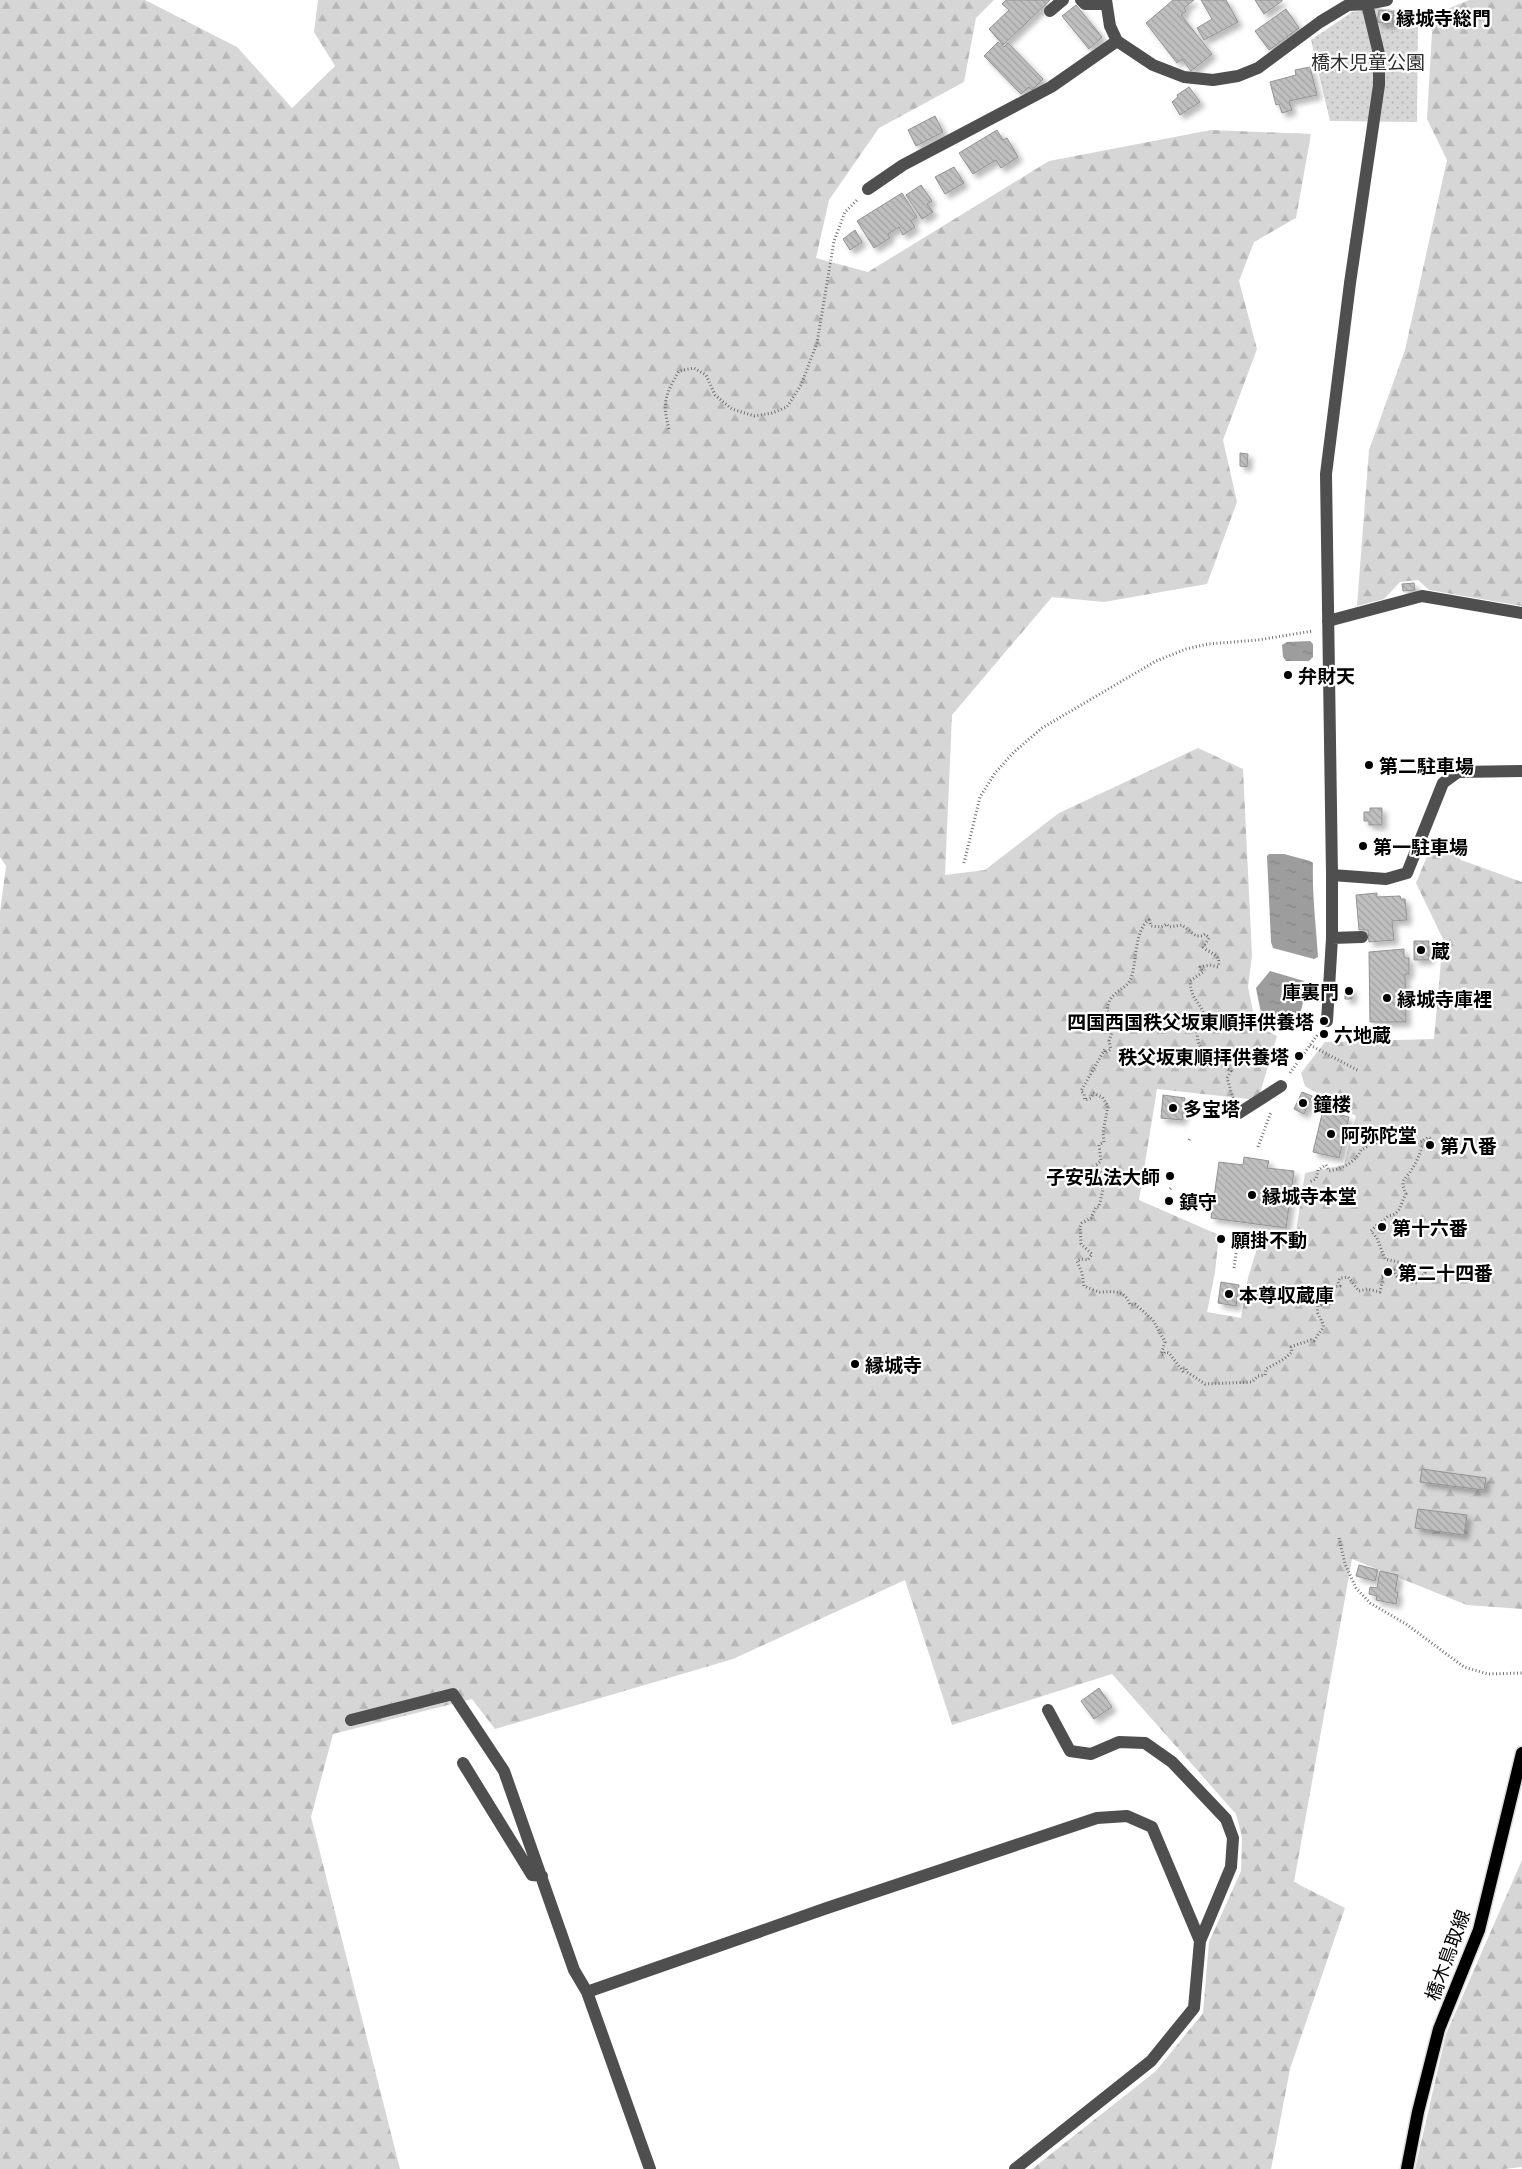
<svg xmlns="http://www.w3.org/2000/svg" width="1522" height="2169" font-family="Commissioner,'Noto Sans JP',sans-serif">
	<defs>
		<pattern id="forest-firs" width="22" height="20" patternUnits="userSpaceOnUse" patternTransform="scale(1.25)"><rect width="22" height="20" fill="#d6d6d6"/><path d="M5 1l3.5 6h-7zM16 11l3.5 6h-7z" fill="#b6b6b6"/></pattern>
		<pattern id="park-dots" width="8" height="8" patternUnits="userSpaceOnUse" patternTransform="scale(1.25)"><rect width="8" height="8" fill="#d6d6d6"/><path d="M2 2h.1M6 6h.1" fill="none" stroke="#b6b6b6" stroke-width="1.8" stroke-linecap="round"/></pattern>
		<pattern id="water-ripples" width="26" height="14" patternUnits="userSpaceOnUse" patternTransform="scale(1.25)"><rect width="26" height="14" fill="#9d9d9d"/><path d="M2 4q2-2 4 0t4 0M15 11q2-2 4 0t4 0" fill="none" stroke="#858585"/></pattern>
		<pattern id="building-back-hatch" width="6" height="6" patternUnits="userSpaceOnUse" patternTransform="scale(1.25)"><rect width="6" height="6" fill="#bfbfbf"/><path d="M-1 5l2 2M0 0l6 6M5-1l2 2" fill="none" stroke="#a2a2a2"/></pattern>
		<filter id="shadow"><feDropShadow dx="4.5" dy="4.5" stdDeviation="2.5" flood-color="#0004"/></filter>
	</defs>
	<rect width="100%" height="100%" fill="#fff"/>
	<path fill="url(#forest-firs)" d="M0,0H145L237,47L292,108L335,66L314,32L318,0H994L976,18L964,82L879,128L829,200L816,258L868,272L1049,161L1211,130L1311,134L1296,218L1254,242L1239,281L1257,349L1223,440L1237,502L1207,584L1104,602L1052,597L952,715L945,875L985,870L1059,813L1198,748L1243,769L1252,955L1248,987L1256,1026L1277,1036L1258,1100L1157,1089L1139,1200L1219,1235L1215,1272L1207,1312L1241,1318L1248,1278L1258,1245L1295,1238L1305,1173L1344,1165L1356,1116L1305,1086L1301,1073L1325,1042L1434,1039L1443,939L1416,883L1435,837L1461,860L1522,882V1609L1467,1605L1352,1559L1294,1882L1345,1908L1290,2069L1271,2169H1032L1156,2071L1203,2013L1209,1942L1241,1871L1242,1837L1236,1814L1112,1674L952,1725L905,1580L733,1659L495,1729L472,1699L333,1734L311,1817L400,2169H0V912L6,866L0,857Z
		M1469,0H1522V606L1429,590L1418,580L1400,582L1384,599L1357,606L1369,450L1405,350L1447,160L1427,119L1433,15Z
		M1522,1860V2167L1504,2169H1415L1446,2034Z"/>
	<path fill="url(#park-dots)" d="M1376,8L1418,12L1417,122L1330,121L1311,40L1352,12Z"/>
	<path fill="url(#water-ripples)" d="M1310,641L1313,644V657L1309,661H1286L1283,657L1282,645L1287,642Z
		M1269,854H1284L1310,861L1313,863C1312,895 1316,925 1318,957L1314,959L1273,948L1271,942L1267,856Z
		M1270,971L1304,981L1306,992L1298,1021L1274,1025L1262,1018L1256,988Z"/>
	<path fill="url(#building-back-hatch)" stroke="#939393" filter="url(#shadow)" d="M1006,0H1050L1003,45L989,29L1009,10L1002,4Z
		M1173,0H1194L1184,8L1186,11L1181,15L1212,54L1191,71L1182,59L1177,63L1146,23Z
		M1201,0H1226L1238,22L1204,40L1197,28L1212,19Z
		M1255,0H1282V1L1264,14Z
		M1076,5L1102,37L1089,49L1062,16Z
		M1286,9L1299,28L1269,50L1255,31Z
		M1379,10L1394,12L1392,24L1377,22Z
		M998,42L1004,47L1008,43L1043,79L1032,90L1029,87L1021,94L984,56Z
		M1310,67L1317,95L1289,101L1292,110L1282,113L1279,104L1276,105L1270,82L1296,75L1295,70Z
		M1189,87L1200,102L1180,115L1172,102L1178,97L1177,95Z
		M935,116L943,132L916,146L908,130Z
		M997,130L1003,140L1007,138L1018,157L1001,168L996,160L973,174L959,153Z
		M954,167L964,183L945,194L935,177Z
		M921,185L932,201L927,204L933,212L922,219L906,195Z
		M902,193L917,217L911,221L915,227L903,235L899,227L888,234L890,238L874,248L857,221Z
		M855,230L862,242L850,250L843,239Z
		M1240,453L1248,454L1247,467L1240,466Z
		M1414,583L1415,590L1403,591L1402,584Z
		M1370,808H1382V825H1369V821H1364V812H1370Z
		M1377,893V897L1400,896L1401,899H1405L1407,920L1392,921L1394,940L1369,942L1368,930H1359L1356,895Z
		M1414,941H1429V960H1414Z
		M1404,949V958H1409V974H1405L1406,1022H1370L1369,952Z
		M1345,988H1352V999H1345Z
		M1302,1092L1312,1096L1304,1114L1294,1109Z
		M1163,1095L1185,1098L1182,1120L1161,1118Z
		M1323,1110L1349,1117L1339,1158L1313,1152Z
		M1244,1157L1269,1161L1267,1168L1294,1171L1286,1228L1211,1218L1219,1162L1243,1165Z
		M1221,1282L1239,1285L1236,1306L1218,1303Z
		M1422,1469L1486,1478L1484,1490L1420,1482Z
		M1418,1509L1467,1515L1464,1535L1415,1528Z
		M1359,1565L1378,1570L1375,1581L1356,1576Z
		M1380,1571L1398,1575L1395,1592H1398L1396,1604L1376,1600L1377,1596L1369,1594L1370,1587L1377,1588Z
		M1099,1688L1112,1707L1094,1719L1081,1701Z"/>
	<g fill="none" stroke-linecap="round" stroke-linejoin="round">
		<defs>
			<path id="major" d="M1407,2169L1418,2112L1439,2029L1479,1930L1522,1753"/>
		</defs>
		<use href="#major" stroke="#dbdbdb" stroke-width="15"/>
		<path stroke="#717171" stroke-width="3" stroke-dasharray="1 2.5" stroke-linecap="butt" d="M669,429C662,403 665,395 679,371L694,368L706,375L715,395L732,409L754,416L772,413L787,407L801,385L817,343L834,241L845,212L857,200
			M964,863L980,797L995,773L1014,752L1042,728L1156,661L1186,649L1208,644L1258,640L1313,631
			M1310,1045L1359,1071
			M1290,1073L1318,1034
			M1233,1098L1227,1078L1231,1071L1221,1064L1220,1061L1217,1066L1212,1068L1198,1058V1050L1203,1051L1198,1042L1196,1023L1204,1016C1200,1000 1191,1001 1190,981L1203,972L1200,967L1210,965L1218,967C1222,954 1210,954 1203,947L1209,938L1205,934L1202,936H1196L1182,925L1169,927L1167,924L1161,927L1151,926L1149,920C1134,930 1137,963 1131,978C1126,992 1109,989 1107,1011L1112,1016V1032L1109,1041L1111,1049L1105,1053V1049C1097,1063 1089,1077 1081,1091L1084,1094L1085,1100L1091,1098L1093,1093L1102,1097L1108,1106L1103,1132L1104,1142L1099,1145L1101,1161L1095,1166L1101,1173L1102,1181H1098L1103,1189L1099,1207H1096L1091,1218L1082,1223L1080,1227L1081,1244L1092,1254L1088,1260L1081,1259L1077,1261L1082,1273L1084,1286C1089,1288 1095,1291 1100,1292C1113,1292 1125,1289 1130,1305L1135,1304L1153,1320L1165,1342L1161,1354L1163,1355L1165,1352L1169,1353L1184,1373L1181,1368H1186L1187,1372L1205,1384L1252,1382L1258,1376L1265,1375L1266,1369L1284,1359L1292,1352L1291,1347L1293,1346L1311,1340L1314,1341C1324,1324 1327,1331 1317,1312L1318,1305L1321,1303L1322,1305L1329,1304L1327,1292L1332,1287L1340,1286L1338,1282L1340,1278L1348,1277L1359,1291L1367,1289L1380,1292L1383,1279L1381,1277L1385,1275L1386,1267L1390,1271L1394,1270L1396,1276L1402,1280L1417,1283L1425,1273L1424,1268L1385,1259L1377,1238L1371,1231C1377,1224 1383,1222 1388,1216C1402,1213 1399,1206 1406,1194C1399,1179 1405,1181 1412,1169C1416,1163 1419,1156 1422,1147L1435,1144L1429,1137C1407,1152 1400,1138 1379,1142C1373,1143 1366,1147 1361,1150C1356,1162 1342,1169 1329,1171L1326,1165L1318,1170L1316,1179L1309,1182
			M1203,1113H1205
			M1189,1140L1190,1138
			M1258,1147L1271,1112
			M1170,1189L1171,1188
			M1234,1268L1239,1233
			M1339,1538L1345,1564L1356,1588L1370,1603L1406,1624L1464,1667L1488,1674L1522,1673"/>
		<path stroke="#4f4f4f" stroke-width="12" d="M1081,0L1085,4H1105
			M1106,0L1110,26L1117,41L1153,65L1184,77L1213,80L1238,76L1258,68L1320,22L1348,5L1367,4
			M1050,11L1063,0
			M868,189L903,165L1051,87L1117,41
			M1328,621L1422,596L1522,613
			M1332,875L1386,879L1407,873L1443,783L1458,772L1522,771
			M1332,938L1362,937
			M1327,1021L1332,938V875L1326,474L1350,283L1379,85V54L1367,4L1387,0
			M1239,1113L1281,1086
			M351,1720L453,1694L504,1771L574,1970L587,1992L650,2169
			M463,1763L532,1875L542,1876
			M587,1992L827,1908L1097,1818L1127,1816L1152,1827L1200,1941
			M1015,2169L1151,2061L1194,2008L1200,1941L1231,1867L1233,1838L1226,1819L1172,1762L1145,1743L1119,1742L1091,1754L1070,1751L1048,1710"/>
		<use href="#major" stroke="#000" stroke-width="12"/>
	</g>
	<g fill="#000" stroke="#fff" stroke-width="2">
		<circle cx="1386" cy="17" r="5"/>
		<circle cx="1288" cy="675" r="5"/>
		<circle cx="1369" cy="765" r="5"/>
		<circle cx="1363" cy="846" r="5"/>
		<circle cx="1421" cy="950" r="5"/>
		<circle cx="1349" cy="991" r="5"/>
		<circle cx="1387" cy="998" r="5"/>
		<circle cx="1324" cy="1021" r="5"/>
		<circle cx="1324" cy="1034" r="5"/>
		<circle cx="1299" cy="1056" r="5"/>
		<circle cx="1303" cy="1103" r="5"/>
		<circle cx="1173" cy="1108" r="5"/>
		<circle cx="1331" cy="1134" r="5"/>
		<circle cx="1430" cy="1145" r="5"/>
		<circle cx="1170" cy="1176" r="5"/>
		<circle cx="1252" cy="1195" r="5"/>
		<circle cx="1169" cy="1201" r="5"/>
		<circle cx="1382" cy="1227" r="5"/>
		<circle cx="1221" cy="1239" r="5"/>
		<circle cx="1388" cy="1272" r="5"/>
		<circle cx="1229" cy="1294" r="5"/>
		<circle cx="855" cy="1364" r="5"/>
	</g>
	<g text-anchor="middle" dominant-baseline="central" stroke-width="4.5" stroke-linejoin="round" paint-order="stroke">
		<g font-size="19" font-weight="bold" fill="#000" stroke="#fff" text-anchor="start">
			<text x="1396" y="17">縁城寺総門</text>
			<text x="1298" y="675">弁財天</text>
			<text x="1379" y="765">第二駐車場</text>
			<text x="1373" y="846">第一駐車場</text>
			<text x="1431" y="950">蔵</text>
			<text x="1339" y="991" text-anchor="end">庫裏門</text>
			<text x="1397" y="998">縁城寺庫裡</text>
			<text x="1314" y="1021" text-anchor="end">四国西国秩父坂東順拝供養塔</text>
			<text x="1334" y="1034">六地蔵</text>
			<text x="1289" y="1056" text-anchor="end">秩父坂東順拝供養塔</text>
			<text x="1313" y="1103">鐘楼</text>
			<text x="1183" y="1108">多宝塔</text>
			<text x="1341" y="1134">阿弥陀堂</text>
			<text x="1440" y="1145">第八番</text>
			<text x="1160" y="1176" text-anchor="end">子安弘法大師</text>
			<text x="1262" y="1195">縁城寺本堂</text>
			<text x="1179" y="1201">鎮守</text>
			<text x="1392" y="1227">第十六番</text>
			<text x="1231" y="1239">願掛不動</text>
			<text x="1398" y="1272">第二十四番</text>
			<text x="1239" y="1294">本尊収蔵庫</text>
			<text x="865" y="1364">縁城寺</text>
		</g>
		<g font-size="19" fill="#2d2d2d" stroke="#fff">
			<text x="1368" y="61">橋木児童公園</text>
		</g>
		<g font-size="19" fill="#000" stroke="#fff">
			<text transform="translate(1447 1955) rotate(-70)">橋木鳥取線</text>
		</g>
	</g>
</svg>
